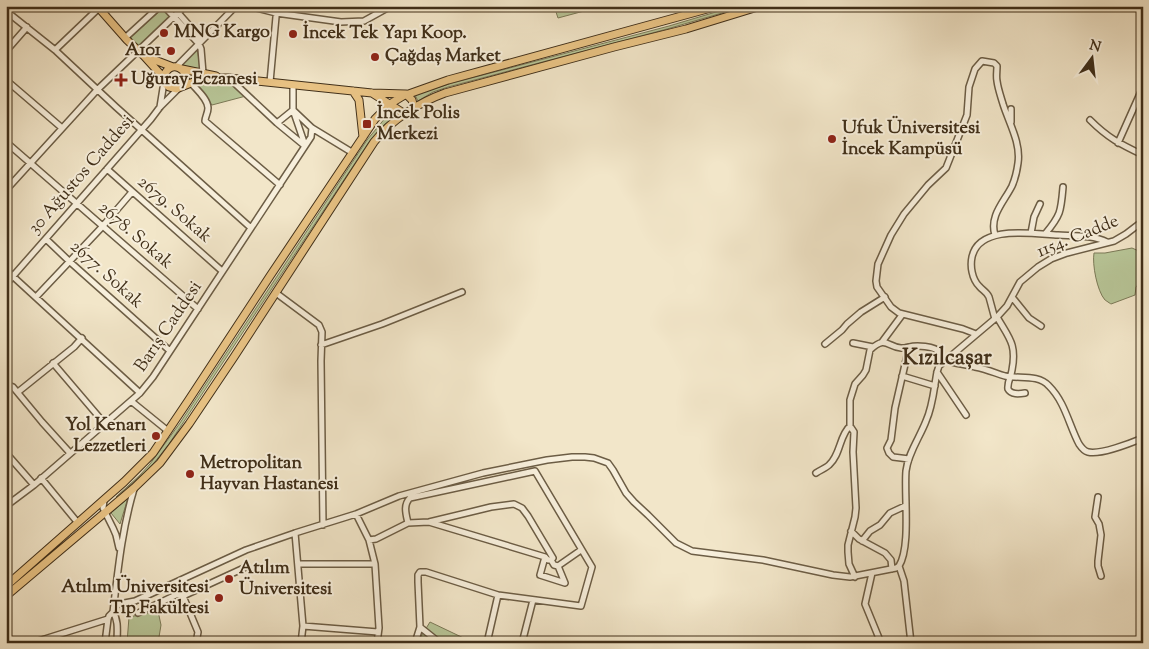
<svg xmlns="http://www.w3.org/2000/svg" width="1149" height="649" font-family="'Sorts Mill Goudy',serif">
	<rect width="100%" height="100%" fill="#f2e6c9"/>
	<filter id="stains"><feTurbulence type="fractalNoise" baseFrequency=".004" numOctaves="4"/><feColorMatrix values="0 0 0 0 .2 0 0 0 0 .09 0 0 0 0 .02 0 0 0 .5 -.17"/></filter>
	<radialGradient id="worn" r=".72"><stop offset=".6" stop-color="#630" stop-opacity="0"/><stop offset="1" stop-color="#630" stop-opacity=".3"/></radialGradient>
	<path fill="#b8c698" stroke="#7c7a58" d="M554,6H599V7L558,18Z
		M736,6H746L667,29L448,87L433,92L418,101L415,95L449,84L669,26Z
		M163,8L171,17L139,47L130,38Z
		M197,49L201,70L178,66Z
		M230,81L246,96L212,105L194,83Z
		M391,111L396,116L385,124L369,142L169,444L150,468L116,497L140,475L150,464L180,423L367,140Z
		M1132,248L1141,252L1143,261V278L1136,287L1135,295L1111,304C1111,304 1105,300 1105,300C1097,291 1092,264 1094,253H1105Z
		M128,498L120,524L111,513Z
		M158,611L161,625L158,643H127L129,617Z
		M430,622L474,643H417Z"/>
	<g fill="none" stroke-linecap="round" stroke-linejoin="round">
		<defs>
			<path id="minor" d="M164,6L199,44L201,49L203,73
				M172,6L202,40
				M249,6L276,13L341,22L364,21L391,6
				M6,11L55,50L116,107L251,228
				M125,38L160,6
				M55,50L100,7
				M6,51L27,27
				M176,67L236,6
				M229,78L277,123L305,146
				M6,80L62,128
				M270,82L277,6
				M191,83C197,90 208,99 208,108C208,113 205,117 205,121L280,185
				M293,85V110L312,128L353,153
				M160,107L164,82
				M1011,109V122
				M1090,120C1108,138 1120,144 1143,155
				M277,123L293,110L305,145
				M6,142L198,309
				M1118,143L1143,87
				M107,169L222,271
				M6,190L97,90L185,6
				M1031,233L1034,217L1040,204
				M1045,234C1061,215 1061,211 1063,187
				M46,239L69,261L170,351
				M6,270L140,393
				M6,284L151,119L160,107L179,88
				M276,293L319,325L322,332L321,361L323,525
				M36,297L102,227L132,192
				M1012,297L1029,318L1041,326
				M997,317C1009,338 1017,344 1012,370C1011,377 1007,382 1008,389C1011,395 1019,394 1025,393
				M995,319C993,312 991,304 989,297C987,292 982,290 979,286C972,279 970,266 972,257C979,224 1034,234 1058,235C1073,236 1093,235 1107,242
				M1143,320V338
				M976,334L963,329L899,313L891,307L877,287L876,281L878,264L891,235L904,214L928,185L946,168L967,115L969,87L975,69L982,61L994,63L997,66C997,71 996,77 997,81C998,89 1001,97 1003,104C1009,123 1021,143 1018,163C1017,171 1015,179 1012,186C1004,202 989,216 995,235
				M882,342L902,315
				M853,343L873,347
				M825,344L842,330L847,324L861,312L885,297
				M321,345L382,324L462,292
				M909,347L895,408L891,440L887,448L889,453L893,457L909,459
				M945,360C955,364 965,364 975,367C986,369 995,373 1005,376C1020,379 1038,374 1049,386C1065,402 1069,425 1079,444C1081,447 1084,451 1088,452C1100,455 1131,443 1143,438
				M53,363L105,424
				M937,372L966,415
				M902,376L935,386
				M6,386L8,385L13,387L42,422L70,453
				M18,392L74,347L82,338
				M131,401L168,431
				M6,453L34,485
				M816,473C820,470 826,468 829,465C841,454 839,436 850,426
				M41,478L78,523
				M1098,497L1095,517L1099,524L1101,535L1098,561V566L1101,576
				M104,500L103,508L113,528L116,535L119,548
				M6,506L34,485L140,393L153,377L311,137L312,128
				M356,514L369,540L375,564L379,628L377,643
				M408,523C406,514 403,505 410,498L535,471L592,567L581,606L498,595L426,572H420L418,575V582L420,627L415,643
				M851,531L859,539L885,553L891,560L892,569
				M295,533L303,626L301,643
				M369,540L376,539L408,523L429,522L491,507L514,504L522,508L528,516L553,558L551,560H548L545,557L429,522
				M862,541L870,531L880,525L890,513L905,506
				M545,557L540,575L565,583L558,566
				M551,560L554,565L558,566L581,550
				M298,564H375
				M899,566C911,547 904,495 906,471C908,453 920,437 926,421C933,406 934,388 937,372L939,366L997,317L1007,306L1020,282L1038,267L1051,259L1067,253L1114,241L1126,234L1143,221
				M899,566L904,581L911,643
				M872,573L865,604L881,643
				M855,577L849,564L848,552V545L855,517L856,508L853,452L854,432L850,426V400L855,384L863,375L866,370L870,350C886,335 887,347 901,348C908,348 903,348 909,347C916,345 935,346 939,352C941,355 941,360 942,363
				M183,596L244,568
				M114,605L135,601L246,550L295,533L356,514L399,496L483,473L547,460L572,457H585L594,458L608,463L613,470L626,493L634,502L648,515L676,543L692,551L763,560L833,575L850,577L896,568L899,566
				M113,612C118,570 122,529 134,489
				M113,612C119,621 117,632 117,643
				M138,613L178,594L183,596L198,632L196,643
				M303,626L378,632
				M420,627L440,643
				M32,643L108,619
				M105,643L108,619L109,616L113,612
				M487,643L498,595
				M522,643L533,600"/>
			<path id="major" d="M97,6L127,40L144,56L164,78V82L169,87L176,89L196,81L221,78H229L372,93L406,94L412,100L414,108
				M147,57L173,67
				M182,69L216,76
				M164,78C167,57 195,69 182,86
				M353,91L359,100L363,137
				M372,93L405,114
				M6,586L124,482L153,453L188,401L270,276L375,119L390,104L403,96L448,80L718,6
				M6,596L134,488L160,463L189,424L234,357L374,142C391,120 420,102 445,93L614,47L686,29L761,6"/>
		</defs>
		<use href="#minor" stroke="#6c5d45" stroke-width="8"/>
		<use href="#major" stroke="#402f19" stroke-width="9"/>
		<use href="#minor" stroke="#f7efdc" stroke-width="5"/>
		<use href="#major" stroke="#e9c384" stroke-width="7"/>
	</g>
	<g fill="#8f2418" stroke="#f7efdc" stroke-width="2">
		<circle cx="164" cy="33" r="5"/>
		<circle cx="293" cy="34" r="5"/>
		<circle cx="171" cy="51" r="5"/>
		<circle cx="375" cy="57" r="5"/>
		<path d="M118.5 72.5h5v5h5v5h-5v5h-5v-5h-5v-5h5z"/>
		<rect x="362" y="119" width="10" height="10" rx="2.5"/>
		<circle cx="832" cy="139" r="5"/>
		<circle cx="156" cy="436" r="5"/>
		<circle cx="190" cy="474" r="5"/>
		<circle cx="229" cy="579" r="5"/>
		<circle cx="219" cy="598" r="5"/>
	</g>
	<g text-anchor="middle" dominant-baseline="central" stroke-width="4" stroke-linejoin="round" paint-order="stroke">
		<g font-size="18" font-weight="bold" fill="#402f19" stroke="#f7efdc" text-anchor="start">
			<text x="174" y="33">MNG Kargo</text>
			<text x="303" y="34">İncek Tek Yapı Koop.</text>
			<text x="161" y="51" text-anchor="end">A101</text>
			<text x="385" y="57">Çağdaş Market</text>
			<text x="131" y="80">Uğuray Eczanesi</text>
			<text x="377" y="114">İncek Polis<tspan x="377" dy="21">Merkezi</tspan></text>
			<text x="842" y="129">Ufuk Üniversitesi<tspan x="842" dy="21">İncek Kampüsü</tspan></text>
			<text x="146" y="426" text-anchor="end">Yol Kenarı<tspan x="146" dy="21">Lezzetleri</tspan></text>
			<text x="200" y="464">Metropolitan<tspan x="200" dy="21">Hayvan Hastanesi</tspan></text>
			<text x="239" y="569">Atılım<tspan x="239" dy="21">Üniversitesi</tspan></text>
			<text x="209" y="588" text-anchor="end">Atılım Üniversitesi<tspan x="209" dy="21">Tıp Fakültesi</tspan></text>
		</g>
		<g font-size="18" fill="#402f19" stroke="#f7efdc">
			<text transform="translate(82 175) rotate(-49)">30 Ağustos Caddesi</text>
			<text transform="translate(174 210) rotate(41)">2679. Sokak</text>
			<text transform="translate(135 236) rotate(41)">2678. Sokak</text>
			<text transform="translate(1078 237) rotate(-22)">1154. Cadde</text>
			<text transform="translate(106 275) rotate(42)">2677. Sokak</text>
			<text transform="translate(169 327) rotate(-56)">Barış Caddesi</text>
		</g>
		<g font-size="22" font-weight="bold" fill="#402f19" stroke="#f7efdc">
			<text x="947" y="359">Kızılcaşar</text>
		</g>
	</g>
	<rect width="1149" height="649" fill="none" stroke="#f2e6c9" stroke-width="25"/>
	<rect x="8" y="8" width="1134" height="634" fill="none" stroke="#402f19" stroke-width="2.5"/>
	<rect x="12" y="12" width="1124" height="624" fill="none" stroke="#402f19"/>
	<g transform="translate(1092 58) rotate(15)" stroke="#f7efdc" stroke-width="4" paint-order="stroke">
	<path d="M0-4L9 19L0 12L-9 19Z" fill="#402f19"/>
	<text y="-8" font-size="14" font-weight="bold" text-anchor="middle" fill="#402f19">N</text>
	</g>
	<rect width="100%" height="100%" filter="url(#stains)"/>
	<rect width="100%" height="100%" fill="url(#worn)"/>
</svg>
